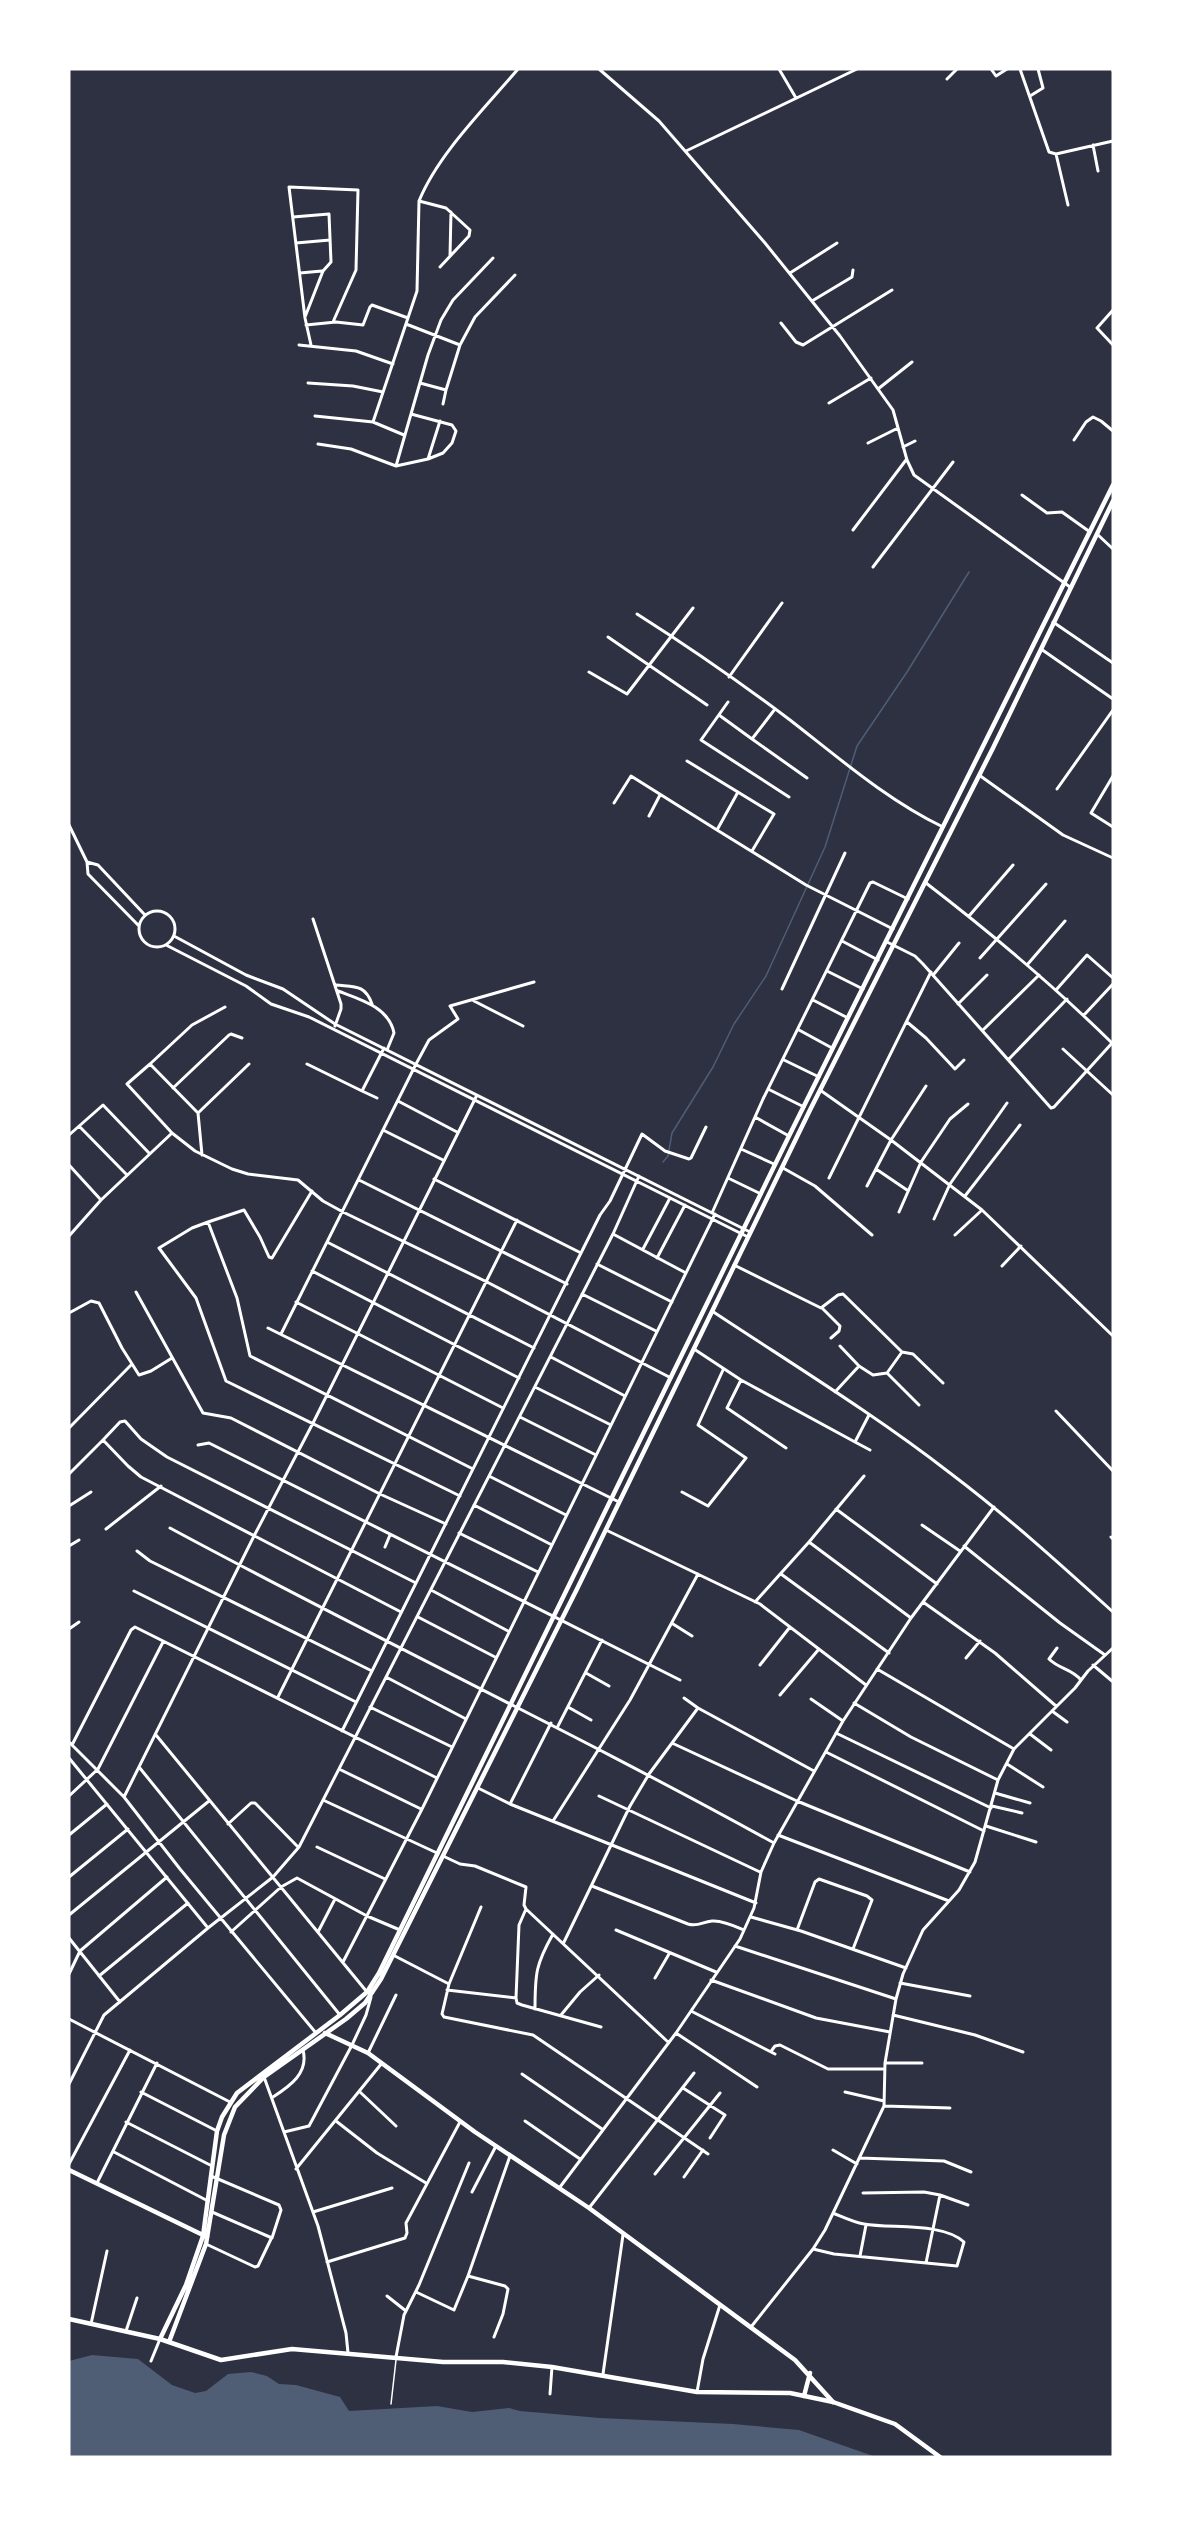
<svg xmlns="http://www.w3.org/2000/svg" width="1182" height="2526" font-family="Karla,sans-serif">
	<rect width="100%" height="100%" fill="#2d3142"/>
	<path fill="#4f5d75" d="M92,2355L138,2359L172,2385L195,2393L206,2391L228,2374L251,2372L267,2376L279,2384L296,2385L340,2397L349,2411L437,2406L472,2412L509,2408L520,2411L600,2418L733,2424L799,2430L876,2457H69V2361Z"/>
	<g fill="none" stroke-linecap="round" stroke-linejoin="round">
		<path stroke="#4f5d75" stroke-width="1.5" d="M663,1162L668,1156L672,1133L713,1067L734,1024L766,976L825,847L857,746L907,672L969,572"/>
		<path stroke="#fff" stroke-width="1.5" d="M391,2404L396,2360"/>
		<path stroke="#fff" stroke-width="3" d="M599,69L659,121L765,243L840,336L893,410L907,460L914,475L1070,587
			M779,69L796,98
			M991,69L996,76L1007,69
			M1020,69L1049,152L1056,154L1113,141
			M1113,69V71
			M947,79L957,69
			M1030,96L1043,88L1038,69
			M1093,145L1098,171
			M686,151L857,69
			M1056,154L1068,205
			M419,201L446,208L470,230L469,236L440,267
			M293,217L329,214L331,262L323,271L305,317
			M296,243L330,240
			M450,256L451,212
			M300,273L322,271
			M790,273L837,243
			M812,301L852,277L853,270
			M1113,310L1097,328L1113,345
			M781,323L796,342L803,345L892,290
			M406,324L460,345L446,390L420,383
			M306,325L336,322L363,325L370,307L372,305L408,318
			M299,345L356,351L393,364
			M311,345L305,318L289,187L358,190L356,270L333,322
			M460,345L475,317L515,275
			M308,383L353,386L383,392
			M878,389L912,362
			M829,403L871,378
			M443,404L446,390
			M315,416L373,422L404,435
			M373,422L417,291L419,201C438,154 485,108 518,69
			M1074,440L1086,422L1093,417L1101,421L1113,431
			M868,443L898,428
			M318,444L351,449L396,466L428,459L443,453L452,443L456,431L452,425L411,414
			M903,447L915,441
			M428,459L440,421
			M396,466L428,355L441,320L453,300L493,258
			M1022,495L1047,513L1062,512L1090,532
			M853,530L906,460
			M1097,534L1113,549
			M873,567L953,462
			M637,614C689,647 741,683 790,720C839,758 887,800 943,827
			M1053,622L1113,663
			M608,637L707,705
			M1041,649L1113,699
			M589,672L627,694L693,608
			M729,677L782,603
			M728,702L701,740L789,797
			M775,709L752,739L807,778
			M719,715L752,739
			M687,761L774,814L752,851
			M979,775L1063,835L1113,858
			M1113,776L1091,813L1113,827
			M1057,789L1113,710
			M614,803L631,776L717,830L738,792
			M649,816L660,795
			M69,825L87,862L88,874L139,926
			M717,830L806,885L893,929
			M87,862L98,865L145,915
			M926,883C991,933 1053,985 1112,1043
			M139 929a18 18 0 1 1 36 0a18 18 0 1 1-36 0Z
			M969,916L1013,865
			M313,919L341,1004V1009L335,1026
			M174,936L246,975L283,989L335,1024L750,1232
			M842,941L878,960
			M887,942L915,956L923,964L1051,1108L1054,1107L1113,1042
			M166,945L246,986L271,1004L309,1017L748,1237
			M980,958L1046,884
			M1027,965L1065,921
			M827,971L863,989
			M934,974L959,943
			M336,985C354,987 365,984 372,1004
			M782,989L845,853
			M1056,990L1087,955L1113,978
			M338,991C359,999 389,1007 394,1033L387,1050
			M813,1000L848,1018
			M474,1001L523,1026
			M958,1004L987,975
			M1084,1015L1113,984
			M907,1022L926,1038L955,1069L964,1060
			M799,1030L832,1048
			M983,1030L1039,975
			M1063,1049L1113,1095
			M1009,1059L1067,999
			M784,1060L819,1077
			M150,1064L192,1025L225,1007
			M307,1064L362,1091L384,1048
			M173,1088L229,1035L231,1034L242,1038
			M768,1089L804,1107
			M820,1090L891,1140L982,1210L1113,1336
			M362,1091L377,1098
			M398,1101L457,1132
			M198,1113L249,1064
			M755,1117L789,1136
			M79,1126L127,1175
			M383,1130L443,1160
			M172,1133L127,1084L150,1064L198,1113L202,1155
			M69,1135L103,1105L149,1153
			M741,1149L774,1164
			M69,1165L101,1200
			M783,1168L815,1186L872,1235
			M876,1169L907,1190
			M728,1178L761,1194
			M829,1178L931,972
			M359,1180L567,1284
			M867,1186L891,1140L926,1086
			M312,1191L272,1258L269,1257L260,1237L244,1210L208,1222L237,1298L250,1356L473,1469
			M965,1196L1020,1125
			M899,1212L921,1162L950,1119L968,1104
			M712,1213L763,1099L870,883L873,882L908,899
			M934,1219L950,1184L1007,1103
			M208,1222L192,1228L159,1248L196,1298L226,1381L460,1496
			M613,1234L686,1273
			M955,1235L982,1210
			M69,1236L101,1200L172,1133L195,1151L232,1169L248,1174L298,1180L323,1201L343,1212L487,1282L671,1378
			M327,1242L534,1348
			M643,1249L670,1198
			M581,1253L600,1215L610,1201L642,1134L665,1151L689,1159L691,1158L706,1127
			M657,1258L685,1205
			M597,1264L672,1302
			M734,1265L821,1308L838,1295L843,1294L902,1352L913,1354L943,1383
			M1002,1266L1021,1246
			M312,1271L519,1378
			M136,1292L203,1413L231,1418L380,1494L446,1524
			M582,1294L656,1331
			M296,1302L503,1408
			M823,1309L840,1326L839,1331L831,1338
			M712,1311C792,1364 874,1414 950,1473C1007,1516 1060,1564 1113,1612
			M69,1313L91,1301L99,1303L122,1348L139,1375L151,1371L172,1358
			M268,1328L619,1502
			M281,1334L416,1064L429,1040L458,1019L450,1006L534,982
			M840,1346L859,1366L873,1375L887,1373L902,1352
			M694,1349L741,1380L855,1442L869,1415
			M551,1357L625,1396
			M887,1373L919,1405
			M741,1380L727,1408L786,1448
			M535,1387L611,1425
			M835,1392L859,1366
			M1056,1411L1113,1471
			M520,1417L596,1455
			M69,1428L131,1365
			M103,1440L120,1422L125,1421L141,1439L167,1457L416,1583
			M855,1442L870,1450
			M198,1445L209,1443L680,1680
			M69,1474L103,1440L128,1466L141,1477L401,1612
			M489,1476L566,1515
			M682,1492L708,1506L746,1458L698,1425L723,1370
			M474,1505L552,1545
			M69,1506L91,1492
			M836,1509L937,1584
			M922,1525L960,1551
			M170,1528C370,1636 575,1733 774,1843
			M106,1529L161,1486
			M606,1530L760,1604L866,1685
			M459,1533L538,1572
			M1111,1537L1113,1539
			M809,1542L864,1476
			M69,1546L79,1540
			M964,1546L1060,1623L1105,1655
			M385,1547L390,1535
			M137,1551L150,1561L372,1671
			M781,1574L889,1653
			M431,1590L508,1631
			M134,1591L356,1702
			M755,1602L809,1542L911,1618
			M923,1602L995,1653L1056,1706
			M418,1617L495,1657
			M673,1624L692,1636
			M69,1629L79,1622
			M1057,1648L1049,1659C1059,1669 1072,1669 1081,1680
			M966,1658L980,1641
			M760,1665L790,1627
			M1093,1665L1112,1681
			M877,1669L1014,1749
			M586,1673L609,1686
			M386,1677L466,1719
			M780,1695L819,1649
			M278,1697L517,1220
			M684,1698L698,1708
			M811,1699L843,1721
			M854,1703L911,1737L998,1780
			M370,1707L452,1747
			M568,1707L591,1720
			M1052,1711L1067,1722
			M558,1726L602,1640
			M342,1731L581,1253L434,1179
			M836,1733L991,1808
			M1030,1734L1051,1750
			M156,1735L367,1992
			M69,1742L124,1797L180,1869L316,2033
			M672,1743L797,1801L970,1872
			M72,1745L131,1630L135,1627L437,1778
			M826,1752L984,1831
			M69,1758L208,1928
			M1007,1764L1043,1787
			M139,1767L340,2015
			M339,1769L421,1809
			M478,1788L510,1804L756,1903
			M995,1793L1030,1803
			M69,1796L98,1769L163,1642
			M599,1796C653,1821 706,1847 760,1872
			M124,1797L254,1536L313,1423L477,1095
			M323,1800L437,1853
			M510,1804L551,1723
			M992,1806L1022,1813
			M553,1821L630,1700L698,1574
			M228,1824L251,1803H255L298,1847
			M986,1826L1036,1842
			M69,1835L107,1804
			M778,1835L949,1901
			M317,1847L385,1879
			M443,1856L460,1864L475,1866L526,1887L524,1905L526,1909L668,2042
			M69,1877L128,1829
			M592,1886L688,1924C698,1927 702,1922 712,1921C722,1920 735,1926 744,1930
			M481,1907L449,1984L442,2014L444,2017L533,2035L708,2154
			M69,1915L209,1801
			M751,1917L801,1931L906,1968
			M616,1930L716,1972
			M797,1930L815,1882L819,1879L867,1896L872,1900L853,1949
			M231,1932L281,1887L297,1878L367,1916L400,1930
			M318,1932L335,1899
			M69,1938L120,2002
			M564,1942L630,1806L649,1774L698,1708L814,1771
			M735,1946L896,1999
			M393,1955L449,1984
			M343,1962L422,1809L715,1214
			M69,1974L80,1951L167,1877
			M99,1976L188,1903
			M655,1978L669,1954
			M711,1980L816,2018L890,2032
			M900,1983L970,1996
			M447,1990L516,1998L517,2003L522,2005L601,2027
			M516,1998L519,1925L526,1909
			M535,2009C535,1973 536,1964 553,1934
			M691,2011L775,2054
			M561,2015L580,1992L599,1975
			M893,2015L975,2035L1023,2052
			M69,2019L230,2102
			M676,2033L757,2087
			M772,2050L775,2046L780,2045L828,2069H885
			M368,2053L396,1995
			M885,2063H922
			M522,2074L602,2129
			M264,2077L318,2226L346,2333L348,2353
			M69,2084L104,2015L208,1928L273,1877L299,1847L613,1234L639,1176
			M683,2088L725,2115L710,2138
			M141,2092L217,2131
			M360,2092L396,2126
			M845,2092L884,2101
			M273,2097C290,2086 309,2073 303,2050
			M884,2106L950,2108
			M336,2121L377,2153L426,2183
			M525,2121L580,2159
			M126,2122L212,2166
			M284,2132L309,2126L352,2045L366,2015L371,1997
			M833,2150L857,2164
			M114,2152L208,2201
			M860,2158L944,2161L971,2172
			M69,2164L130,2050
			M296,2169L382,2063
			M655,2174L720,2093
			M211,2176L279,2205L281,2210L272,2238L212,2212
			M684,2177L703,2150
			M97,2183L157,2063
			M560,2187L676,2033L740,1939L754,1908L761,1872L774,1843L843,1721L911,1618L994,1507
			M472,2192L496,2146
			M863,2193L924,2192L940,2195L926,2263
			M940,2195L968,2205
			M589,2208L694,2073
			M313,2212L392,2188
			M206,2244L255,2267L258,2266L271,2239
			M813,2249L834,2254L957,2266L964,2242C942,2222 892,2229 864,2224C853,2222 843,2217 833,2213
			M860,2256L866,2225
			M327,2262L405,2238L407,2233L406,2223L460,2122
			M468,2276L510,2156
			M416,2292L454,2310L468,2276L505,2286L508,2289L503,2314L494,2337
			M387,2296L406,2311
			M91,2324L107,2251
			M751,2327L813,2249L825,2230L884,2106L885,2063L896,1999L903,1974L923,1930L959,1890L975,1862L998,1780L1014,1749L1075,1688L1088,1671L1113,1648
			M126,2331L137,2298
			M396,2357L404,2315L419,2285L469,2163
			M151,2361L160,2339
			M603,2374L623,2235
			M697,2392L703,2359L720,2305
			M550,2394L552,2367"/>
		<path stroke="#fff" stroke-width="4.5" d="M325,2033L368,2053L475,2132L589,2208L795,2360L833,2402
			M69,2170L207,2237
			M804,2396L810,2373"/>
		<path stroke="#fff" stroke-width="4.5" d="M69,2319L160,2339L221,2360L292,2349L443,2362H503L552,2367L697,2392L790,2393L833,2402L895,2424L940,2457
			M160,2339L186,2285L203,2236L217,2131L222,2117L237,2093L340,2015L367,1992L379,1973L789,1136L1113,485
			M169,2342L206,2244L224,2135L235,2107L264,2077L346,2019L365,2003L381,1979L577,1589L810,1110L993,748L1113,501"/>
	</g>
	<rect width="1182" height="2526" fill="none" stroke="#ffffff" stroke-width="141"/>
</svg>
